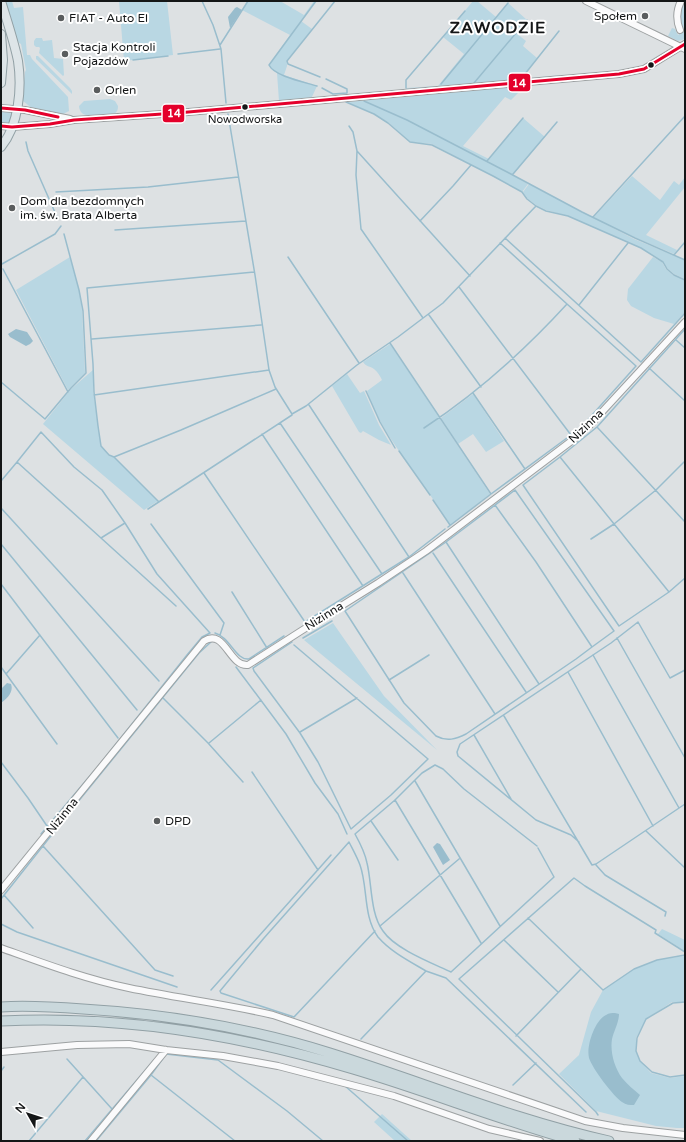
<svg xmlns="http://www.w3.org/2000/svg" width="686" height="1142" font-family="'Varela Round',sans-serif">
	<rect width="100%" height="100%" fill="#dde1e3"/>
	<path fill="#b9d7e3" d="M3,1H12L14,8L23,7L27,55H30L32,59L68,97L69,111L63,114L33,109L23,101V91L25,72L26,70L21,44L19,43L13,32Z
		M119,1H167L173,55L124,61Z
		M248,1H280L304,15L314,1H316L301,21L312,29L287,61V66L284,75L317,86L311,99L279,101L277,73L271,69L269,65L290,35L242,10Z
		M473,1H477L496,17L508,3L527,20L516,33L526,41L523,46L537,58L521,79L561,75L559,77L406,90V88L438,86L464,54L443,37Z
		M682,1H685V39L678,41L668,36L672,28L675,29L678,35L682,33L679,21Z
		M36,38H42L43,41L52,40L54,58L63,59L64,75L63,76L39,53L40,48L39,47H36L34,45V41Z
		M36,56H38L70,88L72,91V94L36,59Z
		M525,86L511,100L505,97L463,146L489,159L523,118L545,137L513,175L528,184L522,192L432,144L410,142L388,122L374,114L347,102Z
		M110,99L115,101L118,106C118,110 117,113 113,114C109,115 104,115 100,115C91,115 80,118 79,106L84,101Z
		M1,111H9L13,116L9,124H1Z
		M632,176L660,200L674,181L679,185L685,177V187L646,235L677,250L674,254L634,237L593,218Z
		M529,184L634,239L685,260V279L674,274L667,268L662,261L641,248L597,229L568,216L546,210L536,205L528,199L523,192Z
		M70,257L79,290L82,311L85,373L68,390L16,290Z
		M653,257L662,262L666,269L673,275L685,280V312L674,324L654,318L631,306L627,300L628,289Z
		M390,344L490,494L450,525C440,510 430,494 419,479C398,449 379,426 367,391L382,380C380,376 378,372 374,369C370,366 366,367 363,362Z
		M93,370V390L101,446L109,456L114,457L158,501L144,510L43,424L71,389Z
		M347,374L360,393L364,391L379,425L391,445L379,440L363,431L361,433L359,432L332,386Z
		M473,394L504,441L486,452L473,434L458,444L441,418Z
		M333,623L384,696L437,750L304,640Z
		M662,929L685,940V951L658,934Z
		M685,956V1002H672L646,1019L636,1038V1051L640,1061L651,1073L670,1078L685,1076V1128H677L656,1126L596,1111L559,1074L579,1055L591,1012L603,990L634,969L657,960Z
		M382,1114L412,1141H395L374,1122Z"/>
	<path fill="#99bdcd" d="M237,7L242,10L230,28L228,17L235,8Z
		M16,329L27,332L33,341L30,344L26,346L10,337L8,334Z
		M7,683L11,684C14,692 7,699 1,703V689Z
		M437,843L440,844L450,860L443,865L433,847Z
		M615,1013L619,1014C619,1022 614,1031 612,1039C610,1051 614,1067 622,1078C627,1084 634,1090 640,1095L634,1105C630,1105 626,1105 622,1102C614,1097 592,1068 589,1058C586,1046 595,1020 606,1015C609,1013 612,1013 615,1013Z"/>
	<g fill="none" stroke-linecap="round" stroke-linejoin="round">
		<path stroke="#99bdcd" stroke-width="1.5" d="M202,1L213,25L221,49L226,103
			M316,1L269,65C274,76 304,82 317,86
			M220,45L248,1
			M178,54L220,49
			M133,60L168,56
			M320,77L288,64L287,61L335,1
			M521,79L559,31
			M474,83L527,20
			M441,84L508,3
			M322,88L333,94L347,93V89L326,79
			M406,88V80L465,11
			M364,101L407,120L509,173L582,212L635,238L685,260
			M346,102L374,114L388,123L410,142L432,145L493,176L522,192L527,199L536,206
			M228,114L255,275L269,370L275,387L292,414L306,406L357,365L398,337L443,303L536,206L546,211L568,216L641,248L663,262L667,269L674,275L685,280
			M349,126L353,132L357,151L356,175L361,229L423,318
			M26,142L28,151L57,217
			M357,151L470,276
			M487,161L523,118
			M513,174L557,122
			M56,192L148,187L238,177
			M593,217L685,116
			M420,221L453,186L471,165
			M115,230L246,221
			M505,238L641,362L685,313
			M674,255L685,242
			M288,257L359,363
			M1,262L2,264L55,234L61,226
			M3,269L68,392
			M459,287L571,435
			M579,305L628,243
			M429,315L481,387
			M92,339L261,325
			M676,340L685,348
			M390,343L491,494L448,527
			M649,368L685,401
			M1,382L45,419L71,388L86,373L83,311L79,290L64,234
			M366,391L380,422L395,448
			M473,393L525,469
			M94,395L269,370
			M309,405L409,557
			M280,423L382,574
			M597,427L685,522
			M424,428C477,393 524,351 567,304L500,243
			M262,434L363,586
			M399,451L430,495
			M114,457L181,430L276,389
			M560,457L669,592L685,578
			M17,462L41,432L74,467L102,490L125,523L157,574L210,633L202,637L187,655L100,764L41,834
			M204,473L305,622L409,557L445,529
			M1,481L17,462L101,538L125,523
			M491,494L571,435L584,424L636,366L567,304
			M433,500L450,525
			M159,502L114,457L109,455L101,446L98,426L94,392L93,364L87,288L254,272
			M495,505L536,562L592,647L614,631L515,490L446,542L345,611L404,703L436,736C447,742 456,739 466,734L576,659L592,647
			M1,508L159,681
			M148,509L292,415
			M151,524L224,623L220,635
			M101,538L176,606
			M591,539L614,524L656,490L685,461
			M446,542L539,684
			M1,544L137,710
			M433,553L526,692
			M403,573L495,714
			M1,584L118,738
			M232,592L267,648
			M669,592L619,626L523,485L560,457L597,427L685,329
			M215,633C230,637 236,661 249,659L284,636
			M303,638L332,621
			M617,638L685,758
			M292,642L253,668L254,671L300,733L318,762L351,829L391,795L428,759L294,645
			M593,655L679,808
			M1,667L57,744
			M236,667L286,734L315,783L338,814L347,834
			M568,672L653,826
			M6,674L40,635
			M389,680L429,655
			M163,698L208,743L243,782
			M504,716L592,865L596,864L685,804
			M300,732L357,698
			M474,735L511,799
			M209,743L261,700
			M1,762L28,798L47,826
			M252,772L318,870
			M415,781L500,926
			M395,800L481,943
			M68,814L199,653L211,642
			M371,821L398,860
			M646,831L685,868
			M579,842L571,835L536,820L458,756L457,752L460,744L611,643L638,622L670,678L685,670
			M43,846L155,970L173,976
			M537,846L464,789L443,769L435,765L422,773L395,800L355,834C360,843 365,853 367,863C372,883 370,914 383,931C395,949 432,963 451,972L554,877L538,848
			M596,865L605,875L666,912L665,916
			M4,895L33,928
			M1,899L65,818
			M528,918L603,990L634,969L657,960L685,955
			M1,924L17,932L177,987
			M380,926L459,859
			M375,931L294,1017L221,993L220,991L264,938L349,842C353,850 357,857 360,865C368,887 363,917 378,937C391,952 409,961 426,971
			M504,940L558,992
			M211,990L331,855
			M685,1002L673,1003L646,1019L637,1038L636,1051L640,1061L652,1072L670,1077L685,1075
			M516,1036L581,969
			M361,1039L426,971L446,978L586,1112
			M166,1054L218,1060L287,1111L323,1141
			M67,1059L112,1109
			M1,1071L4,1067
			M151,1075L235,1141
			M513,1085L536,1063
			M345,1086L408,1141
			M598,1115L596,1112L459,979L574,878L585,886L656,930L655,933L685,952
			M29,1141L83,1077
			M85,1141L154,1060
			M96,1141L151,1075L164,1057"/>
		<defs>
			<path id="minor" d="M586,1L685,49
				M680,30C676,20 676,11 681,1
				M1,108L25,110L70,119
				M1,126L12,127L50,124L74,120L177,113L619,74L644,69L685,44
				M1,890L204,641C225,628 229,667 248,665L301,631L378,583L426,551L578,436L589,426L685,322
				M1,948C43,963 85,979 129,988C177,998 226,1004 273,1015L585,1121L623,1128L685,1135
				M1,1052L77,1045L129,1044L166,1050L223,1056L278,1066L394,1096L489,1129L540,1141
				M91,1141L166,1050"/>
			<path id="major" d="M1,1C7,21 14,41 18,61C22,88 19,125 1,147
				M1,34L3,60L1,83"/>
			<path id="highway" d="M1,1007C28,1005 56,1007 83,1009C167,1014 250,1028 330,1053C423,1082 514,1120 609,1141
				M1,1021C119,1015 240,1035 353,1069C427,1091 500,1120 575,1141"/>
		</defs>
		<use href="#minor" stroke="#9da1a2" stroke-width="8"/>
		<use href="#major" stroke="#91a0a5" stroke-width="10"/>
		<use href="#highway" stroke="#91a0a5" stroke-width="11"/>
		<use href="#minor" stroke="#fafafb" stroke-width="6"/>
		<use href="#major" stroke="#dee5e8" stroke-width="8"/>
		<use href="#highway" stroke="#cad8dc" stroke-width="9"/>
		<defs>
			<path id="bus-1" d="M1,108L25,110L58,117
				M1,126L12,127L50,124L74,120L177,113L619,74L644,69L685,44"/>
		</defs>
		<use href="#bus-1" stroke="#fff" stroke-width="6"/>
		<use href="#bus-1" stroke="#e4002b" stroke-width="3"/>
	</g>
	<g fill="#5a5d5e" stroke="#fff" stroke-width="1.5">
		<circle cx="645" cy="16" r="4"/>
		<circle cx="61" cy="18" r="4"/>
		<circle cx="65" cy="54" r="4"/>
		<circle cx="97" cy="90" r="4"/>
		<circle cx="12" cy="208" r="4"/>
		<circle cx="157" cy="821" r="4"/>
	</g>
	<g fill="#141617" stroke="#fff" stroke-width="1.5">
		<circle cx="651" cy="65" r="3.5"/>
		<circle cx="245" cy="107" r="3.5"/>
	</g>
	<g text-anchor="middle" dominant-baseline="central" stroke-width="4" stroke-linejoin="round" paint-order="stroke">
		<g font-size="11" fill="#141617" stroke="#fff">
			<text x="245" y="119">Nowodworska</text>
		</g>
		<g font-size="12" fill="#141617" stroke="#fff" text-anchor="start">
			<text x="637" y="16" text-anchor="end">Społem</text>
			<text x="69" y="18">FIAT - Auto El</text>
			<text x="73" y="47">Stacja Kontroli<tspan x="73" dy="14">Pojazdów</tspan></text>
			<text x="105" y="90">Orlen</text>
			<text x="20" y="201">Dom dla bezdomnych<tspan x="20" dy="14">im. św. Brata Alberta</tspan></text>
			<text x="165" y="821">DPD</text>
		</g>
		<g font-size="12" fill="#141617" stroke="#fff">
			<text transform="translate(586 426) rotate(-44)">Nizinna</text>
			<text transform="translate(324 616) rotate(-32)">Nizinna</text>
			<text transform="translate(62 816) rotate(-51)">Nizinna</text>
		</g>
		<g font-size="16" font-weight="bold" letter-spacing="1" fill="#141617" stroke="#fff">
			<text x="498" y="28">ZAWODZIE</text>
		</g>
	</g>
	<g stroke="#fff" stroke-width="1.5">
		<rect x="508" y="73" width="23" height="19" rx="4" fill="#e4002b"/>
		<rect x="162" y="104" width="23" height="19" rx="4" fill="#e4002b"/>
	</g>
	<g font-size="11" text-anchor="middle" font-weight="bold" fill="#fff">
		<text x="519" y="87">14</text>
		<text x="174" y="117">14</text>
	</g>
	<rect width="686" height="1142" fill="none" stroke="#141617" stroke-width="4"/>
	<g transform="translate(28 1114) rotate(309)" stroke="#ffffff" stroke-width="3" paint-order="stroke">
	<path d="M0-3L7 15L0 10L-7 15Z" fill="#141617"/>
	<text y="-6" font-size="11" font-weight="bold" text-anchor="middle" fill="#141617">N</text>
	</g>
</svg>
